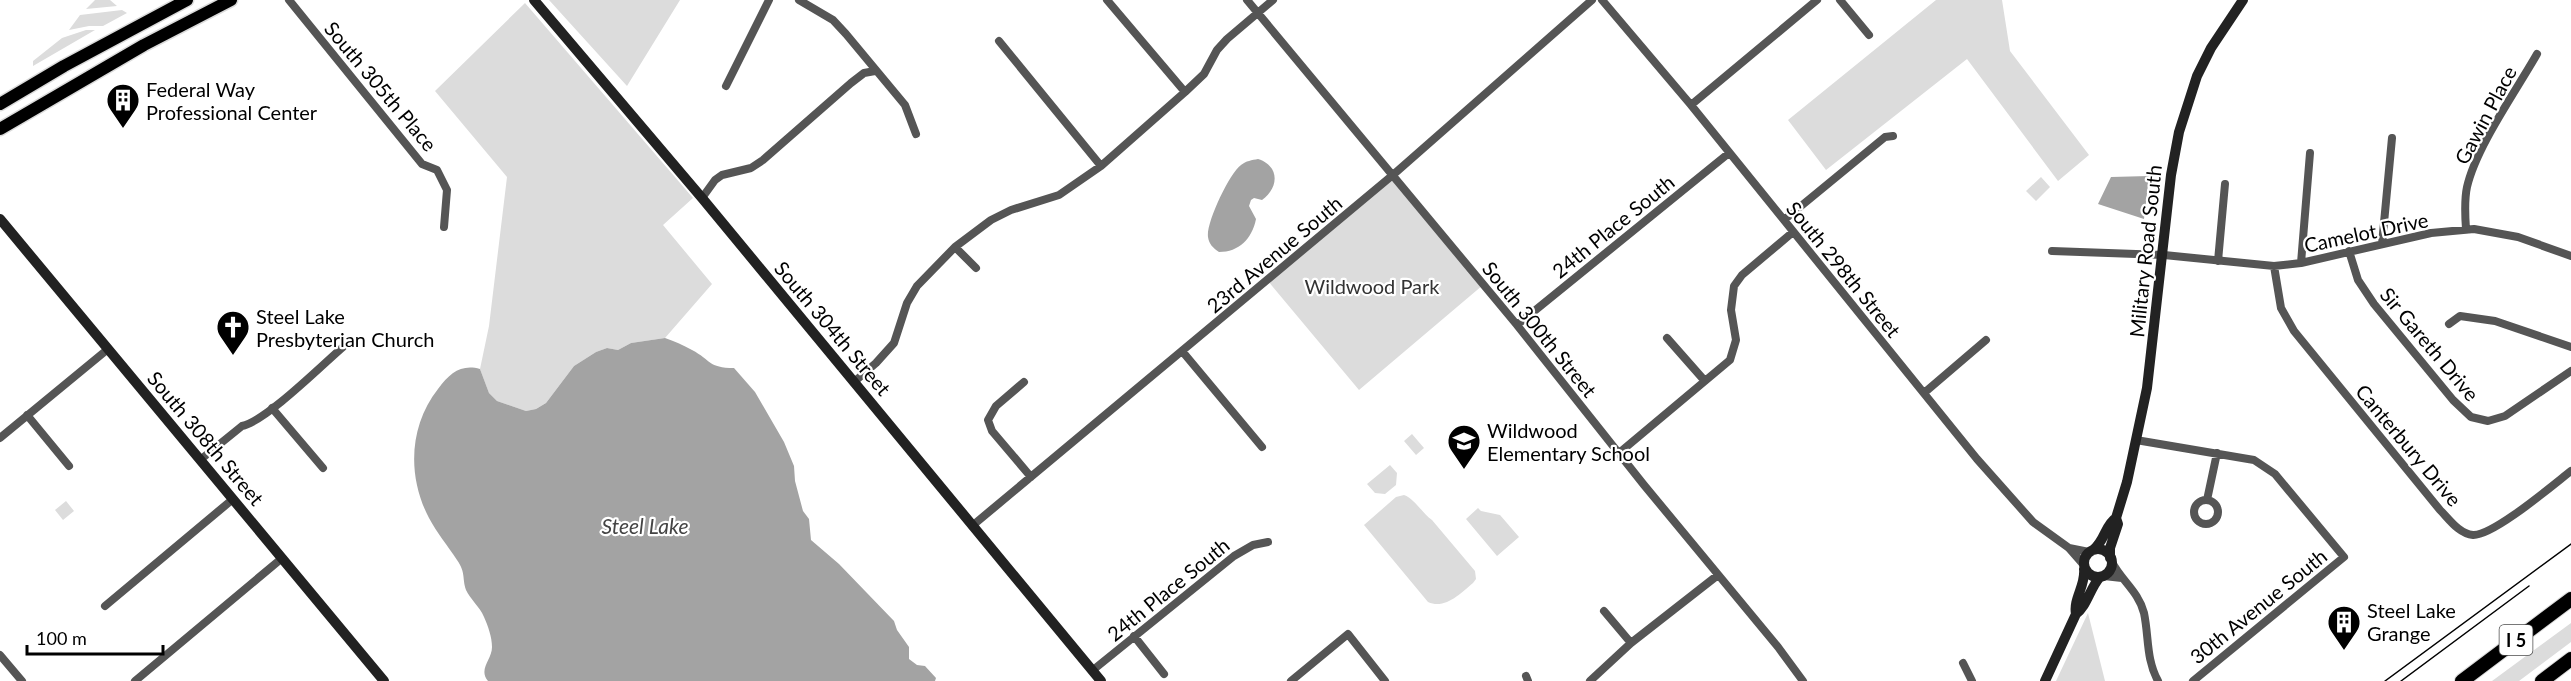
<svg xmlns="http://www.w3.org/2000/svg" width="2571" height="681" font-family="Lato,sans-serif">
	<rect width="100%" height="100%" fill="#fff"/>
	<path fill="#dcdcdc" d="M95,0H110L117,6L86,9Z
		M549,0H680L627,86Z
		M1936,0H2002L2010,51L2089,155L2058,181L1967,59L1826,170L1788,120Z
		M525,3L693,198L663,225L712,284L665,338L631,343L618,350L607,348L596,352L574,366L546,403L536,409L526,411L497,401L489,393L480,369L489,326L507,177L435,91Z
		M122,10L127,13L103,26H89L69,30L80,15Z
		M86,30H95L33,66V61L62,38Z
		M1394,174L1483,285L1359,390L1268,281Z
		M2041,177L2050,187L2036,201L2026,191Z
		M1412,434L1424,448L1416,455L1404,441Z
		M1390,465L1397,473L1396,485L1385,494L1375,493L1367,484Z
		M1404,495C1415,499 1422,513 1432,520L1475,571L1476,579L1473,583C1461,593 1445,610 1428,602L1364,525L1396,497Z
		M66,501L74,511L63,520L55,510Z
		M1478,508L1481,511L1500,515L1519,537L1497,556L1466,519Z
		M2088,613L2105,681H2056Z
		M2571,623V642L2519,681H2492Z"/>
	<path fill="#a3a3a3" d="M1258,159C1280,166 1279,188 1262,200L1254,198L1251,200L1249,206L1256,219C1252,239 1239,252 1219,252C1213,248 1209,244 1208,237C1206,223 1229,174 1241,165C1246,161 1252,160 1258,159Z
		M2149,176L2144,219L2098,204L2111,177Z
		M665,338C674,341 683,345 692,350C711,360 708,368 734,368L755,392L784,442L794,466L795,481L803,511L809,519L811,540L839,564L894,621L897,630L909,647V659L917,665L925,666L936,678L935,681H488C478,669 492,660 492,647C492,637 488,626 484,617C480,607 470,599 466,590C462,578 466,573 457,560C448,546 437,533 429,518C407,476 409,426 438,389C450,373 461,364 480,369L489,393L497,401L526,411L536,409L546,403L574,366L596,352L607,348L618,350L631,343Z"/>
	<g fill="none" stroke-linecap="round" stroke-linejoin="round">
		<defs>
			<path id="primary" d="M0,104L64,66L187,0
				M0,129L144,45L231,0"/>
			<path id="highway" d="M2462,681L2571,599
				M2542,681L2571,659"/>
		</defs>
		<use href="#primary" stroke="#dbdbdb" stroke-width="15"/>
		<use href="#highway" stroke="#dbdbdb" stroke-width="16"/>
		<path stroke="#555" stroke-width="8" d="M289,0L422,164L437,170L447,190L444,227
			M799,0L833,20L846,34L905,105L916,134
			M1107,0L1185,92
			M1247,0L1517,325L1644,485L1778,647L1803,681
			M1602,0L1691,105L1977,459L2033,522L2069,548L2083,564
			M1840,0L1869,35
			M999,41L1101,166
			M726,86L769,0
			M1691,105L1817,0
			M702,198L715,180L722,175L751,168L763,160L851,83L864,73L875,71
			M1784,220L1885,137L1893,136
			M2466,229C2465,215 2464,201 2467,187C2476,147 2516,91 2537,54
			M2382,244L2392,138
			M955,247L976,268
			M2052,251L2164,255L2274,266L2301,263L2431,233L2474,229L2518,237L2571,256
			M2349,251L2358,280L2374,304L2453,400L2471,417L2488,421L2505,416L2571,371
			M2218,261L2225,184
			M2301,263L2310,153
			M2274,266L2281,308L2294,331L2440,510C2449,519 2459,534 2473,535C2493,536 2553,485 2571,471
			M2449,324L2460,316L2495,321L2571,347
			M1517,325L1729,153
			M1667,338L1704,380
			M1182,351L1262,447
			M854,382L876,363L894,343L907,303L917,286L955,247L991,220L1011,210L1059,195L1101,166L1185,92L1204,74L1217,50L1227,39L1273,0
			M1024,382L996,406L988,420L992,431L1031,477
			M1924,393L1986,340
			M272,408L323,468
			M27,415L69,466
			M0,438L108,349
			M2136,440L2254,460L2275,474L2344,557L2193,681
			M1619,453L1730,360L1736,340L1731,310L1734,286L1742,275L1793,232
			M200,460L242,426C266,421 322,365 343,347
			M2194 512a12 12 0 1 1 24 0a12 12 0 1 1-24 0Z
			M2207,500L2217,453
			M972,526L1394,174L1592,0
			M2069,548L2089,552
			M2112,562C2121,580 2139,592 2144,613C2149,637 2146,659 2158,681
			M2104,576L2122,578
			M105,606L233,499
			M1604,611L1631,643
			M1134,636L1164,674
			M0,655L22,681
			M1963,663L1972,681
			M1093,670L1234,556L1253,545L1268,542
			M1526,676L1528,681
			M135,681L281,559
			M1291,681L1348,634L1385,681
			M1590,681L1631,643L1718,575"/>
		<path stroke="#222" stroke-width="10" d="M534,0L702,198L1101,681
			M0,219L384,681
			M2084 563a14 14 0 1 1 28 0a14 14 0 1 1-28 0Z
			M2093,550C2105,541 2105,525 2116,518
			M2110,558V548L2118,524L2116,518L2127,482L2147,388L2171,175L2179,132L2197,76L2211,48L2243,0
			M2076,614C2073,599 2086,585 2084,569
			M2045,681L2076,614C2087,606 2090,588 2100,577"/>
		<use href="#primary" stroke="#000" stroke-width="12"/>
		<use href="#highway" stroke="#000" stroke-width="14"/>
		<path stroke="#000" stroke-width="1.5" d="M2385,681L2571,544
			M2401,681L2529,586"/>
	</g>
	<defs>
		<symbol id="building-pin" viewBox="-11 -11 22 30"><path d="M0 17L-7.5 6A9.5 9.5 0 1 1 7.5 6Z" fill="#000" stroke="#fff"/><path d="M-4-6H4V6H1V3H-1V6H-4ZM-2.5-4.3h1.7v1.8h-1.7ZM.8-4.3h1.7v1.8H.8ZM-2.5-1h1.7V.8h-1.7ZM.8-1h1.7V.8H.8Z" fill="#fff"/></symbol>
		<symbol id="church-pin" viewBox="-11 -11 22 30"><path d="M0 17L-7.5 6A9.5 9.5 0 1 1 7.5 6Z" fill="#000" stroke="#fff"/><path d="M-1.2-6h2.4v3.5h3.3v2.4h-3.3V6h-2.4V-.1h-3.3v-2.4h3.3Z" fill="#fff"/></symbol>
		<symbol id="school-pin" viewBox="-11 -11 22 30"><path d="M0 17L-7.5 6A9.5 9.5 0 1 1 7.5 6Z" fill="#000" stroke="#fff"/><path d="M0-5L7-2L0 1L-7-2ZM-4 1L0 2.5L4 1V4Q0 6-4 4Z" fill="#fff"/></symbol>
	</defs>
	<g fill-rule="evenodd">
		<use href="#building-pin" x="104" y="81" width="38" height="52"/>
		<use href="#church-pin" x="214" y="308" width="38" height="52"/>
		<use href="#school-pin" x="1445" y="422" width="38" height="52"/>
		<use href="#building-pin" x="2325" y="603" width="38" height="52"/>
	</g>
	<g text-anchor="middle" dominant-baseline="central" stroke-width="4.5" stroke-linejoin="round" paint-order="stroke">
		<rect fill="#fff" stroke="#4c4c4c" stroke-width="1.5" x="2499.5" y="625" width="33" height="30" rx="4.5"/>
		<g font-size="18" font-weight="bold" fill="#000">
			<text x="2516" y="640">I 5</text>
		</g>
		<g font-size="20" fill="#000" stroke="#fff">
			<text transform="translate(381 86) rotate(50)">South 305th Place</text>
			<text transform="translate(2485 115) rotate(-62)">Gawin Place</text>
			<text transform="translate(1613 226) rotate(-39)">24th Place South</text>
			<text transform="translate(2366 232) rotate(-12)">Camelot Drive</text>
			<text transform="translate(2145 251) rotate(-84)">Military Road South</text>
			<text transform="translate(1274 254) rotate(-40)">23rd Avenue South</text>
			<text transform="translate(1844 269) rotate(51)">South 298th Street</text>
			<text transform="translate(833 328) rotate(50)">South 304th Street</text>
			<text transform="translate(1540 329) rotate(51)">South 300th Street</text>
			<text transform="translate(2430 344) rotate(50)">Sir Gareth Drive</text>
			<text transform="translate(206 438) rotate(50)">South 308th Street</text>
			<text transform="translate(2409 445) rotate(50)">Canterbury Drive</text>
			<text transform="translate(1168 589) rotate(-39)">24th Place South</text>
			<text transform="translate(2258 606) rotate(-39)">30th Avenue South</text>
		</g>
		<g font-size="20" fill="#000" stroke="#fff" text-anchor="start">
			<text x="146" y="89">Federal Way<tspan x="146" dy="23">Professional Center</tspan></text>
			<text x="256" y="316">Steel Lake<tspan x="256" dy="23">Presbyterian Church</tspan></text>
			<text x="1487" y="430">Wildwood<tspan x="1487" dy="23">Elementary School</tspan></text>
			<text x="2367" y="610">Steel Lake<tspan x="2367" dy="23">Grange</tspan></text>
		</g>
		<g font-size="20" fill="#333" stroke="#fff">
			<text x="1372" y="286">Wildwood Park</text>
		</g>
		<g font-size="21" font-style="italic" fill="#444" stroke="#fff">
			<text x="645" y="525">Steel Lake</text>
		</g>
	</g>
	<path d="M27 645v9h136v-9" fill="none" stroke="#000000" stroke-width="3"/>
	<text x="36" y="645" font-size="18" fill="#000000" stroke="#ffffff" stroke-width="4.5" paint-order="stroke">100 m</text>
</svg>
